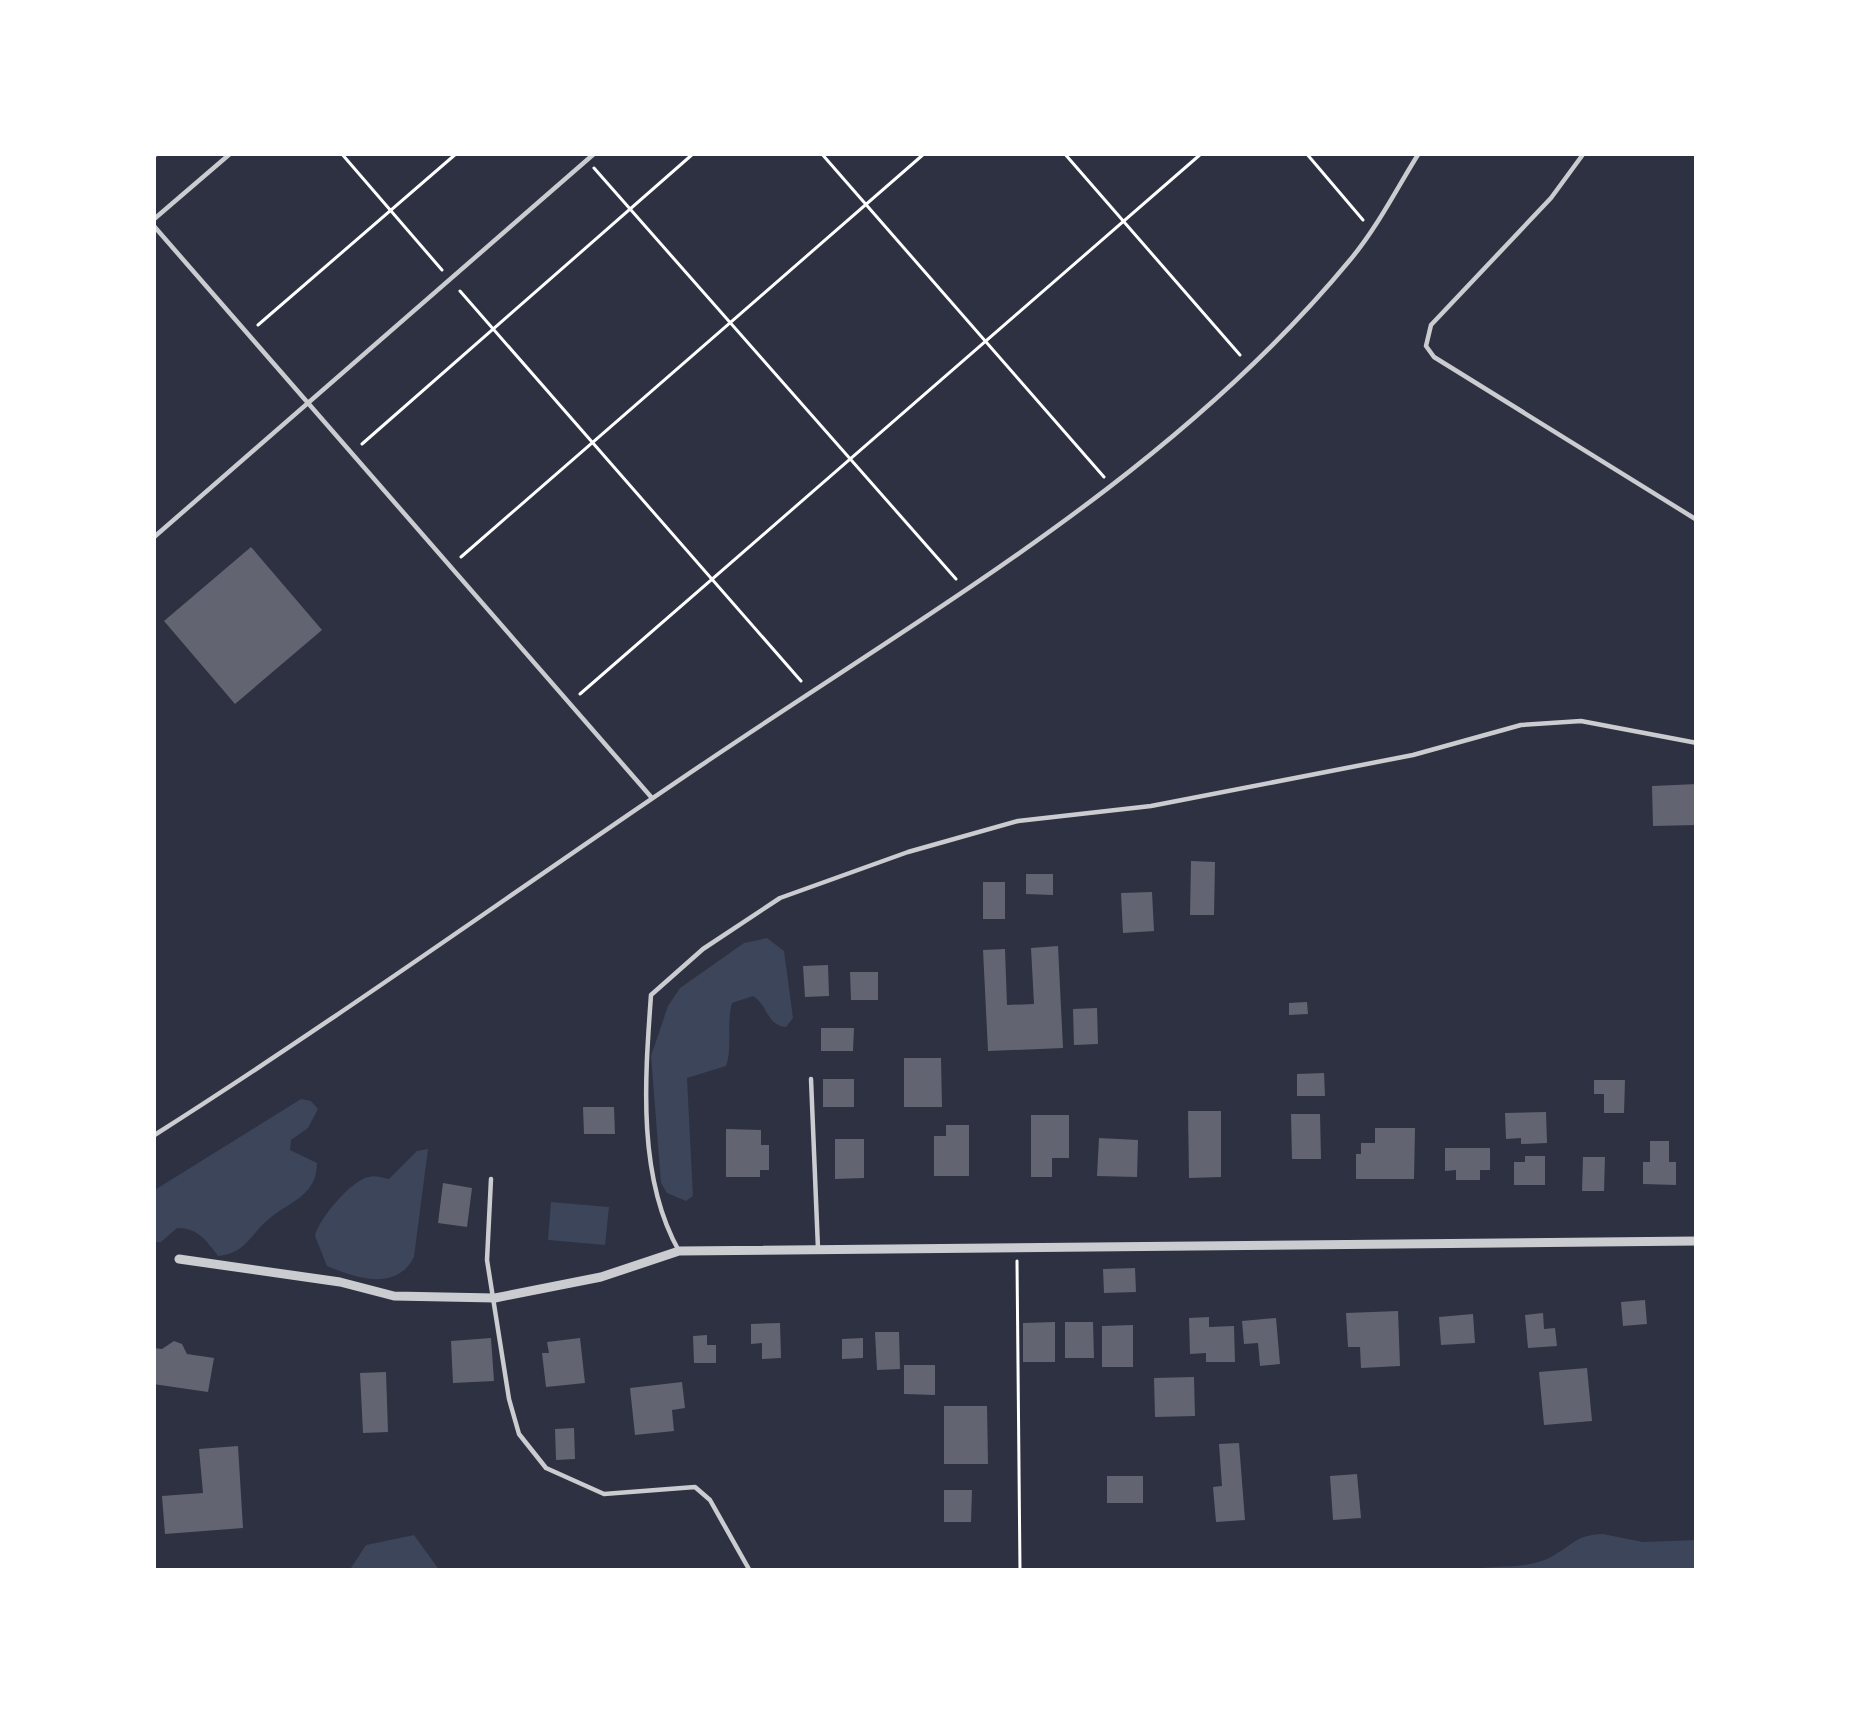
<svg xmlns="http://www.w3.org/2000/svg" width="1850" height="1724" font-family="Barlow,sans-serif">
	<rect width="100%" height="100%" fill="#2d3142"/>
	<path fill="#3c4559" d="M767,938L784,951L793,1018L786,1027C766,1025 768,1005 753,996L732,1003C726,1024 733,1047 726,1066L687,1078L693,1196L686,1201L667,1193L661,1183L651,1056L668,1006L680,988L744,943Z
		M301,1099L311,1101L318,1109L308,1128L291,1140L290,1150L317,1163C317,1195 291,1201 270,1218C250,1234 247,1253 218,1256C206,1240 198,1228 177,1228L161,1242H153V1191Z
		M428,1149L414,1257C396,1292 356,1278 327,1266L315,1236C317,1221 352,1179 369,1177C375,1175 382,1178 389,1179L417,1151Z
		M551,1202L609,1207L605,1245L548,1240Z
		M1603,1534L1643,1542L1697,1540V1571H1466C1492,1563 1524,1571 1551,1557C1573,1545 1575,1535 1603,1534Z
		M414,1535L440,1571H349L366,1545Z"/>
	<path fill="#626471" d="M251,547L322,630L235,704L164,621Z
		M1697,784V825L1653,826L1652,786Z
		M1191,861L1215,862L1214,915H1190Z
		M1026,874H1053V895L1026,894Z
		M983,882H1005V919H983Z
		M1152,892L1154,931L1123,933L1121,893Z
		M1058,946L1063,1048L988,1051L983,950L1005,949L1007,1005L1034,1004L1031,948Z
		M828,965L829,996L805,997L803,966Z
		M850,972H878V1000H851Z
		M1307,1002L1308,1014L1289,1015V1003Z
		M1097,1008L1098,1044L1074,1045L1073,1009Z
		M821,1028H854L853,1051H821Z
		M904,1058H941L942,1107H904Z
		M1324,1073L1325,1096H1297V1074Z
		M823,1079H854V1107H823Z
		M1594,1080H1625L1624,1113H1604V1094H1594Z
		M583,1107H614L615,1134H584Z
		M1188,1111H1221V1177L1189,1178Z
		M1546,1112L1547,1143L1521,1144V1138L1506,1139L1505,1113Z
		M1291,1114H1320L1321,1159H1292Z
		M1031,1115H1069V1158H1052V1177H1031Z
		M946,1125H969V1176H934V1136H946Z
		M1375,1128H1415L1414,1179H1356V1154H1361V1143H1375Z
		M726,1129L761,1130V1145H769V1170H760V1177H726Z
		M1099,1138L1138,1140L1137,1177L1097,1176Z
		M835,1139H864V1178L835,1179Z
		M1650,1141H1669V1162H1676V1185L1643,1184V1162H1650Z
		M1445,1148H1490V1170H1480V1180H1456V1170L1445,1171Z
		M1525,1156H1545V1185H1514V1162H1525Z
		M1583,1157H1605L1604,1191H1582Z
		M443,1183L472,1188L467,1227L438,1223Z
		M1135,1268L1136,1292L1104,1293L1103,1269Z
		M1645,1300L1647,1324L1623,1326L1621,1302Z
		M1398,1311L1400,1366L1361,1368L1360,1347H1348L1346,1313Z
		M1543,1313L1544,1329L1555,1328L1557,1346L1528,1348L1525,1315Z
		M1473,1314L1475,1343L1441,1345L1439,1317Z
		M1209,1317V1327L1234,1326L1235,1362H1206V1353L1190,1354L1189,1318Z
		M1276,1318L1280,1364L1260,1366L1258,1343L1244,1344L1242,1321Z
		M1055,1322V1362H1023V1323Z
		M1065,1322H1093L1094,1358H1065Z
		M780,1323L781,1358L762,1359V1343L751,1344V1324Z
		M1133,1325V1367H1102V1326Z
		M875,1332H899L900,1369L877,1370Z
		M707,1335V1345H716V1363H694L693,1336Z
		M491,1338L494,1381L453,1383L451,1341Z
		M580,1338L585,1383L546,1387L542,1353H549L547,1342Z
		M863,1338V1358L842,1359V1339Z
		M174,1341L182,1344L187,1354L214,1358L208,1392L153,1384V1348L162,1349Z
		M904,1365H935V1395L904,1394Z
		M1587,1368L1592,1421L1544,1425L1539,1372Z
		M386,1372L388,1432L363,1433L360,1373Z
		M1194,1377L1195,1416L1155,1417L1154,1378Z
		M682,1382L685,1408L672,1410L674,1431L635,1435L630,1388Z
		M944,1406H987L988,1464H944Z
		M574,1428L575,1459L556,1460L555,1429Z
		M1239,1443L1245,1520L1216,1522L1213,1487L1222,1486L1219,1444Z
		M238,1446L243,1528L165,1534L162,1496L203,1493L199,1449Z
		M1357,1474L1361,1518L1333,1520L1330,1476Z
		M1107,1476H1143V1503H1107Z
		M944,1490H972L971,1522H944Z"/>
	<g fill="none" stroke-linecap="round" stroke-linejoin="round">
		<path stroke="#fff" stroke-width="3" d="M341,153L442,270
			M821,153L1104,477
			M1064,153L1240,355
			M1306,153L1363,220
			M594,168L956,579
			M460,291L801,681
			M258,325L457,153
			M362,444L694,153
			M461,557L925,153
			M580,694L1202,153
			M1017,1261L1020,1571"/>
		<path stroke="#caccd0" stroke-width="4.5" d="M1584,153L1551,198L1431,325L1426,346L1434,357L1697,520
			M153,157L157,153
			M153,220L231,153
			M153,225L652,798
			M153,538L595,153
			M811,1079L818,1249
			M153,1136C342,1016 523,885 709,760C934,608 1175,472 1350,260C1377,228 1397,188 1419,153
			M491,1179L487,1260L509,1399L519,1434L546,1468L604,1494L695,1487L710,1500L750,1571
			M679,1251C637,1177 645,1078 651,995L703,949L780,898L908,852L1018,821L1151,806L1413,755L1521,725L1581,721L1697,743"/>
		<path stroke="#caccd0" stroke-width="9" d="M179,1259L340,1282L394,1296L495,1298L601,1277L679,1251L1697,1241"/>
	</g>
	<rect width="1850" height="1724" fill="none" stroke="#ffffff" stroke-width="312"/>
</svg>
